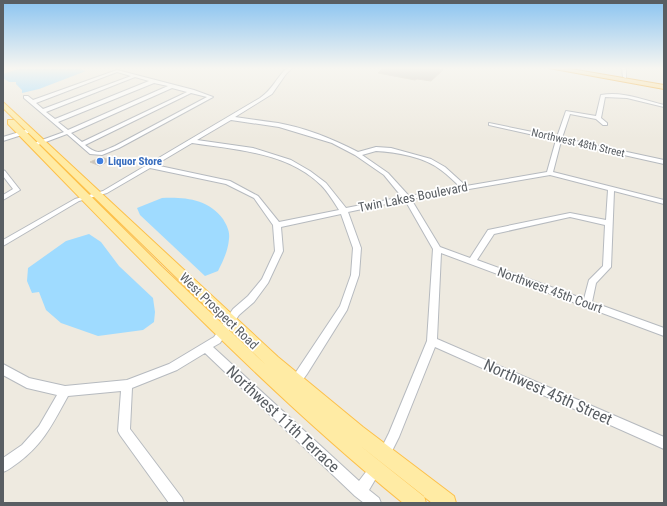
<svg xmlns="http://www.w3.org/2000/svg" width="667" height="506" font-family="'Roboto Condensed',sans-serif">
	<rect width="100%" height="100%" fill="#eeeae0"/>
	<path fill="#9fdbff" d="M21,68H77L86,71L39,89L22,93V90L16,84V82H9L3,78V74Z
		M162,198C185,197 208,199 223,219C227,226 230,231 229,239C228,251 223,261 218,271L205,276L140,215L137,208Z
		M89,234L101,242L119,266L153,298L155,312L154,322L143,330L98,336L61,323L46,310L39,292L32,293L27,281L28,268L66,241Z"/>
	<path fill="#c9c4bd" stroke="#d3cbbe" d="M383,68H433L443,70L431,81L417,79L415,80L378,73Z
		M101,157L110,160L100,166L90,162Z"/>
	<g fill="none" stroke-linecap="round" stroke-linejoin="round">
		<defs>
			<path id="minor" d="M287,68H292L286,74L272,94L235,117C249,119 264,121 278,123C306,128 333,139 358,152L376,147L391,148L431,159L445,167L466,186L547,172L556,140L489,125V123L557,137L566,111L596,116L601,95C623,91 643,100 664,105V107L627,98L605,97L601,118L607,123V125H603L596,119L570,114L562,138L664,160V164L561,141L553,172L664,200V204L614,191L611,267L596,283L592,302L664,328V336L441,253L437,339L664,437V449L435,347L399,437L388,459L384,461L380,459L378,455L389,433L427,341L433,249L405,200L348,212L361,248L359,275L347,310L307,374L299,385L295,386L291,385L290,381L340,306L351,275L353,248L341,214L281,227L283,251L268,283L254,302L239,315L220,343L213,347L359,481L372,464L376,462L380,464L382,468L369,490L379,498L381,503H364L355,496L205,353L177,370L132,388L130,429L182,498L184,503H169L120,435L118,431L121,391L68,396C53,423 44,443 19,462C13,466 9,470 3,472V458L22,445L39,426L57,395L27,388L3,375V364L29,378L65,386L127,380L169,364L214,337L233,309L248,296L262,279L275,251L273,225L254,198L226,184L150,168L107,193L79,201L3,246V240L75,199L103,191L260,98C273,89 276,78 287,68ZM231,120L279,127L332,143L355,155L384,175L402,197L346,208L326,183L310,171L291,160L253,148L197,140ZM192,143C237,150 287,152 321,185C328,192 334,202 339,210L279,222L258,196L230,181L155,165ZM376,151C396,152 425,157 441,170C448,175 454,181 460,187L409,196L388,173L362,155ZM550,175L608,190L606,220L570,213L488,230L470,258L440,247L411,199ZM570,217L605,225L603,266L589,280L584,299L477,260L494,234Z
				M622,68H626V78L623,77Z
				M117,70L194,90L213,97L119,148L102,155L90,154L67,134L35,146H31V144L64,132L24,98V96H28L33,100ZM117,72L131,76L43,109L36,103ZM135,77L149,81L55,119L46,112ZM154,83L168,86L68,130L58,122ZM172,88L187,92L82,142L71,133ZM191,93L207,97L115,146C100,152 99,156 85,145Z
				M29,129L32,131L31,132L3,141V137Z
				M3,170L5,171L20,190L3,200V195L13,189L3,176Z"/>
			<path id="major" d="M3,102L278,357L363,427L454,496L456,503H432L358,444L424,496L426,503H403C261,387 136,255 8,124V120H14L162,267L265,364L3,108Z"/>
			<path id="highway" d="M549,68H565L664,85V89Z"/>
		</defs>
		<use href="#minor" stroke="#b6babf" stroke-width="2"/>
		<use href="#major" stroke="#fdc04a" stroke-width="2"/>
		<use href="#highway" stroke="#ee9600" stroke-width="2"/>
		<use href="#minor" fill="#fff" fill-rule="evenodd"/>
		<use href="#major" fill="#ffeba4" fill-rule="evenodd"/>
		<use href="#highway" fill="#ffd986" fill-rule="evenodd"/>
	</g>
	<linearGradient id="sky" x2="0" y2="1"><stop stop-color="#8bc4f1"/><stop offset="0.49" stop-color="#f7f6f1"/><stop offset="1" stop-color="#f7f6f1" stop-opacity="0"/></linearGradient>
	<rect width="667" height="139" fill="url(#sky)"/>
	<circle fill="#3f7fe0" stroke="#fff" stroke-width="1.5" cx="100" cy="161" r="4"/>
	<g text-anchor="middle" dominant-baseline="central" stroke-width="3.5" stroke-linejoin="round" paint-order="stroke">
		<g font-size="11" fill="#595e63" stroke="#fff">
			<text transform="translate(578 143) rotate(13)">Northwest 48th Street</text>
		</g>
		<g font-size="11" font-weight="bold" fill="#366cbe" stroke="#fff" text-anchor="start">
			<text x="108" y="161">Liquor Store</text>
		</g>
		<g font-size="13" fill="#595e63" stroke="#fff">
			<text transform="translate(413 197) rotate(-11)">Twin Lakes Boulevard</text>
			<text transform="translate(550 290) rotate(20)">Northwest 45th Court</text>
			<text transform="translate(219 311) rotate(44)">West Prospect Road</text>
		</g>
		<g font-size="16" fill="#595e63" stroke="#fff">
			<text transform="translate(548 392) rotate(24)">Northwest 45th Street</text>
			<text transform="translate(283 419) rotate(43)">Northwest 11th Terrace</text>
		</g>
	</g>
	<rect width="667" height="506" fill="none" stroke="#595e63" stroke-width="8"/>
</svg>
